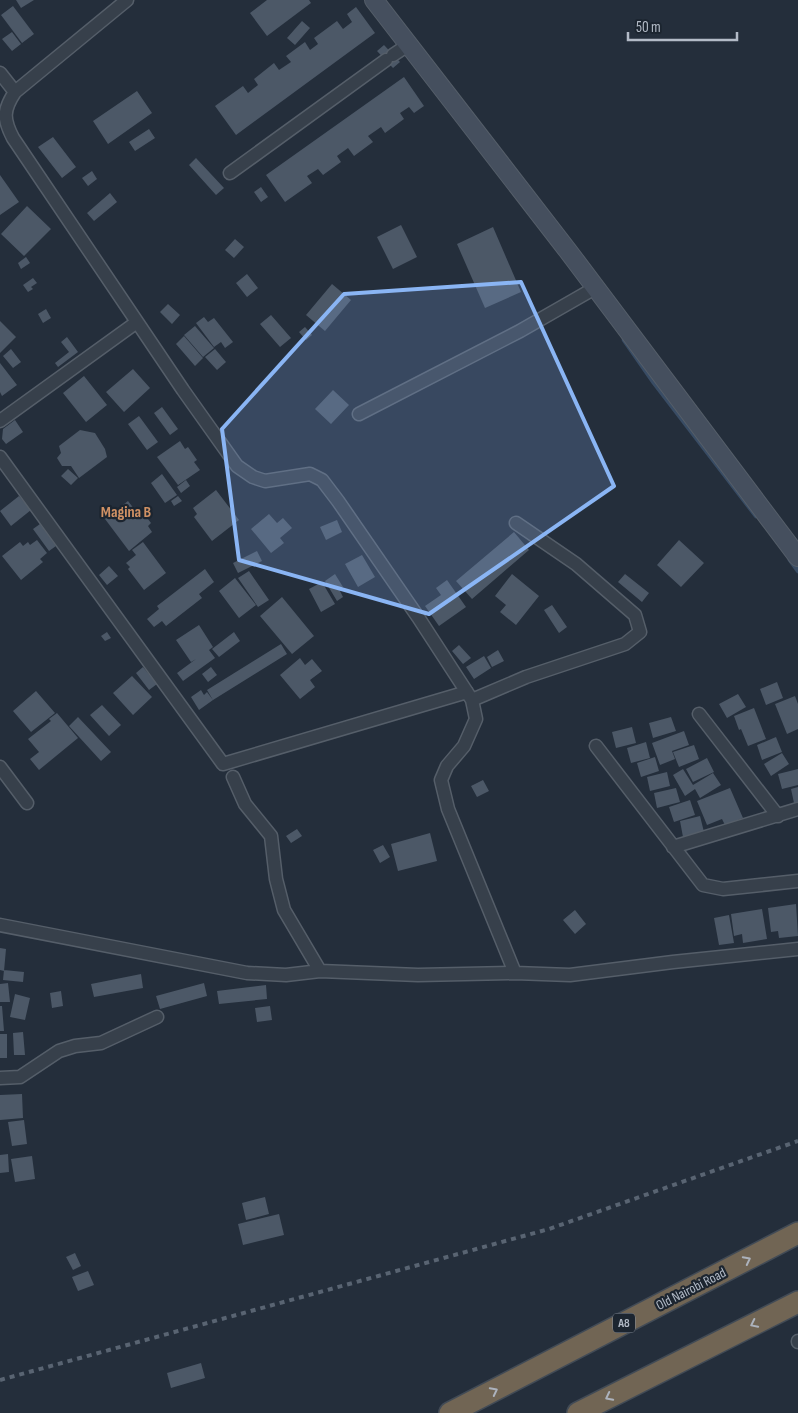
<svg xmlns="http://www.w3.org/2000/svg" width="798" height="1413" font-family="'Sofia Sans Condensed',sans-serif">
	<rect width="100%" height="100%" fill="#242e3b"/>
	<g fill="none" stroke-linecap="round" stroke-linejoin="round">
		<path stroke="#394c64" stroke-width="4.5" d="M624,340L654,383L756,516
			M790,560L798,571"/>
	</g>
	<path fill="#4c5867" d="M16,0H34L21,8Z
		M267,0H309L311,3L267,36L250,13Z
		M13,6L34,34L22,43L1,15Z
		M356,7L375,33L236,135L215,106L243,86L248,93L258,85L254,79L274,63L279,70L291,62L286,56L305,42L310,50L318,44L314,38L337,21L343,29L352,22L347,14Z
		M302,21L310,28L295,45L287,38Z
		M12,32L21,44L12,51L2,39Z
		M384,45L400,62L393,68L377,51Z
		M404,77L424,106L414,113L409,107L400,113L404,119L385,133L381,127L368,136L373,142L354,156L348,148L337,156L341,162L323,175L318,169L307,176L312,183L285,202L266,175Z
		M137,91L152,113L108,144L93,121Z
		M149,129L155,138L135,151L129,142Z
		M53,137L76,167L62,178L38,147Z
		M196,158L224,188L216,195L189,165Z
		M92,171L97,179L88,186L82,178Z
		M0,175L19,202L0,215Z
		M261,187L268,197L261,202L254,192Z
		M110,193L117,202L94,221L87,213Z
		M27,206L51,229L24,256L1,234Z
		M401,225L417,257L393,269L377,237Z
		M493,227L521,292L485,308L457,244Z
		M235,239L244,247L234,258L225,250Z
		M26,257L30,263L21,269L18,263Z
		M247,274L258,288L247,297L236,283Z
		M33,278L37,283L31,287L33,289L28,292L23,285Z
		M332,284L351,300L325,331L306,315Z
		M168,304L180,315L172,324L160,312Z
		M46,309L51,318L43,323L38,314Z
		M271,315L291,338L280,347L260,324Z
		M204,317L208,322L214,318L233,342L225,348L221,342L214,347L196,323Z
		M0,321L16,337L0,353Z
		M195,326L214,348L203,357L184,335Z
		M305,327L312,335L306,340L299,332Z
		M184,336L203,358L195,366L176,344Z
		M67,337L78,352L58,367L55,363L69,352L61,342Z
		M11,349L21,362L13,368L3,356Z
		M215,349L226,362L217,370L205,357Z
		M0,363L17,385L2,396L0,392Z
		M133,369L150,388L124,412L106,392Z
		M84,376L107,405L86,422L63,393Z
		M333,390L349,405L331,424L315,409Z
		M162,407L178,429L170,435L154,413Z
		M139,416L158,442L147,450L128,424Z
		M15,420L23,432L6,444L2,439L3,429Z
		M80,430L95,433L105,449L107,457L79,478L71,466H62L57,458L61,453L59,446Z
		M180,441L185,449L188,447L197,460L194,462L200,470L178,485L157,457Z
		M68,469L78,478L71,485L61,476Z
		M162,474L177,495L165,503L151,483Z
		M186,480L190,486L181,493L177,487Z
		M216,490L239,520L212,541L194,517L197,514L193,508Z
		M19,496L31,510L11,526L0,511Z
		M178,496L182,501L174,506L171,501Z
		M128,501L138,514L142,511L151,523L148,526L152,532L129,551L105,519Z
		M269,514L277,523L283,518L292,528L280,538L284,543L271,553L251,529Z
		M337,520L342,532L326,540L320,527Z
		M40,524L56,546L49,551L33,529Z
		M514,532L529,550L472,599L456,581Z
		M37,540L47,553L40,559L43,562L21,580L2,556L20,542L23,546L28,542L30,545Z
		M679,540L704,563L681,587L657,565Z
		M143,542L166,573L144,590L128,569L130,567L126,563L136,555L132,550Z
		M257,551L262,561L238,573L233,563Z
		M362,555L375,577L358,587L345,564Z
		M109,566L118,576L107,585L99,575Z
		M205,569L214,582L199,594L202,598L166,626L162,621L154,627L147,619L159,609L157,606Z
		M249,571L269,600L258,607L238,578Z
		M335,574L343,587L339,589L343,597L337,601L325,581Z
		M512,574L539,596L516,625L500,612L506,605L495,596Z
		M625,574L649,593L642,602L618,582Z
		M235,578L256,605L239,618L219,591Z
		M447,580L466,607L439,626L425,606L441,595L436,588Z
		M322,582L335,604L321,612L309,589Z
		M282,597L314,636L292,654L260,616Z
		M552,605L567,627L559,633L544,610Z
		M199,625L213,647L209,650L215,658L183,681L177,673L196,659L191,662L176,640Z
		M107,632L111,638L105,641L101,636Z
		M234,632L240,641L219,657L212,649Z
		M281,644L287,654L213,700L207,690Z
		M459,645L471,658L463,664L452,651Z
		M498,650L504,661L492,667L487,657Z
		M484,656L491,668L474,679L466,667Z
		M300,658L305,665L312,659L322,671L310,680L315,687L300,699L280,675Z
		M143,667L157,684L149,690L136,673Z
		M211,667L217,675L208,682L202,674Z
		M132,676L152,697L133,715L113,693Z
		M777,682L783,698L766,705L760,689Z
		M201,690L204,695L207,692L213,700L199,710L191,697Z
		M36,691L55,713L31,732L13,711Z
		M738,694L746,707L727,718L719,704Z
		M795,696L798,704V729L787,734L775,704Z
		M102,705L121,725L109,736L90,715Z
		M754,708L766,739L748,746L741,729L739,730L734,716Z
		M57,713L78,738L39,770L30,759L39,752L28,739L51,721L49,719Z
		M78,717L111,752L101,761L69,726Z
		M671,717L676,731L653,738L649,723Z
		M632,727L636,743L616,748L612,732Z
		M684,731L689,745L672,751L675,759L660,765L652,743Z
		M776,737L782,752L762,760L757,745Z
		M646,742L650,758L631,763L627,748Z
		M694,745L699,759L679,767L673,752Z
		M782,753L789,764L771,776L764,764Z
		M655,757L659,771L641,777L637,763Z
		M707,758L714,772L693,782L686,769Z
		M683,769L693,785L713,773L721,785L700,798L695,789L685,796L673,775Z
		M798,769V785L782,789L778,774Z
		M667,772L670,786L650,791L647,777Z
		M483,780L489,791L477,797L471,786Z
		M798,787V802L794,803L791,789Z
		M676,788L680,802L657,808L654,793Z
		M730,788L743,818L725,825L722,819L707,825L697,801Z
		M690,800L695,815L674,822L669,807Z
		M700,816L704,832L683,837L680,821Z
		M297,829L302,836L291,843L286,836Z
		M430,833L437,861L398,871L391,844Z
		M383,845L390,857L380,863L373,850Z
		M796,904L798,936L779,938L778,931L771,932L768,908Z
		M762,909L767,939L743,943L742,934L734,936L731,914Z
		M575,910L586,924L575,934L563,920Z
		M729,915L734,943L719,945L714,918Z
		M0,948L6,949L4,971L0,970Z
		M4,970L24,972L23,982L3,980Z
		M141,974L143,988L94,997L91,984Z
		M8,983L10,1002H0V984Z
		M204,983L207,996L160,1009L156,996Z
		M266,985L267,999L219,1004L217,991Z
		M61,991L63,1006L52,1008L50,993Z
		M15,994L30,998L25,1020L10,1017Z
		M0,1006H2L4,1031H0Z
		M270,1006L272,1020L257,1022L255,1008Z
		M23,1032L25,1055H14L13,1033Z
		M0,1034H7V1058H0Z
		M22,1094L23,1118L0,1120V1095Z
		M24,1120L27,1144L12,1146L8,1122Z
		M8,1154L9,1172L0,1173V1155Z
		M32,1156L35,1179L15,1182L11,1159Z
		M265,1197L269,1214L246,1220L242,1203Z
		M279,1214L284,1235L243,1245L238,1224Z
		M75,1253L81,1266L73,1270L66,1257Z
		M88,1271L94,1285L78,1291L72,1277Z
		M201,1363L205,1378L171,1388L167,1373Z"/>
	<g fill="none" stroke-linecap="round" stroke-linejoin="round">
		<defs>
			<path id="street" d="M127,0L15,92C3,110 3,119 13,138L183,390L237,466L253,477L265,481L310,474L322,480L338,501L418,617L472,700L476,719L464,746L447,766L441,780L448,809L515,973
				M393,55L408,45
				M0,73L15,92
				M230,173L386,60
				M359,414L520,331L595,288
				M0,421L137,322
				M0,457L223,764L467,692
				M472,700L526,677L625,644L640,632L635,615L576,564L516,523
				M699,714L778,816
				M596,746L703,885L723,889L798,881
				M0,767L27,803
				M233,777L245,804L271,836L276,879L284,910L320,971
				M673,847L798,809
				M0,925L247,973L286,975L320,971L418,975L515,973L570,975L673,962L798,949
				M0,1078L20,1077L59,1051L75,1046L101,1043L157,1017
				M798,1341V1342"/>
			<path id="secondary" d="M374,0L568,251L798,557"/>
			<path id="highway" d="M450,1413L798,1233
				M578,1413L798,1302"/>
		</defs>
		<use href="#street" stroke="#555e69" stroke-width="15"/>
		<use href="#secondary" stroke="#555e69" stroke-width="20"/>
		<use href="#highway" stroke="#424b56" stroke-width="24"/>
		<use href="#street" stroke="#37404b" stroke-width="12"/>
		<use href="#secondary" stroke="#454f5e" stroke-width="18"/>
		<use href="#highway" stroke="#716554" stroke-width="21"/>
		<path stroke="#596472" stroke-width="4" stroke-dasharray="5 5" stroke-linecap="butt" d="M0,1380L549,1229L798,1141"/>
	</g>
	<defs><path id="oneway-chevron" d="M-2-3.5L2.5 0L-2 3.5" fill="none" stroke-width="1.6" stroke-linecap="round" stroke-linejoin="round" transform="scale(1.25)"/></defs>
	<g stroke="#acb2bc">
		<use href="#oneway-chevron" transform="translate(747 1260) rotate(-27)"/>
		<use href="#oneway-chevron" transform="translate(754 1324) rotate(154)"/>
		<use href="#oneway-chevron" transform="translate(494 1391) rotate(-27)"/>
		<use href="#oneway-chevron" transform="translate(609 1397) rotate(153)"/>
	</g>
	<path fill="#8ab5f4" fill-opacity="0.2" stroke="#8ab5f4" stroke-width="4" stroke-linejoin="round" d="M521,282L614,486L429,614L239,560L222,429L344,294Z"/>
	<g text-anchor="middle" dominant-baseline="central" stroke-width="4.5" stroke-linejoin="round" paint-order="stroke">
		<rect fill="#1c2530" stroke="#868e9a" stroke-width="1" x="613" y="1313.5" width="22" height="19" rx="4"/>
		<g font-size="12" font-weight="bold" fill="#b3bbc7">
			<text x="624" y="1323">A8</text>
		</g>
		<g font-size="14" fill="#b3bbc7" stroke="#1c2530">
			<text transform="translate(691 1289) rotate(-27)">Old Nairobi Road</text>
		</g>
		<g font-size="16" font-weight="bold" fill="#d09164" stroke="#1c2530">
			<text x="126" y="512">Magina B</text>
		</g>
	</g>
	<path d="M628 32v8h109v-8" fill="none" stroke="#b3bbc7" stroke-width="2.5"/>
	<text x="636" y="32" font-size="15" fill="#b3bbc7" stroke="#1c2530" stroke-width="4" paint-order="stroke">50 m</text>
</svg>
